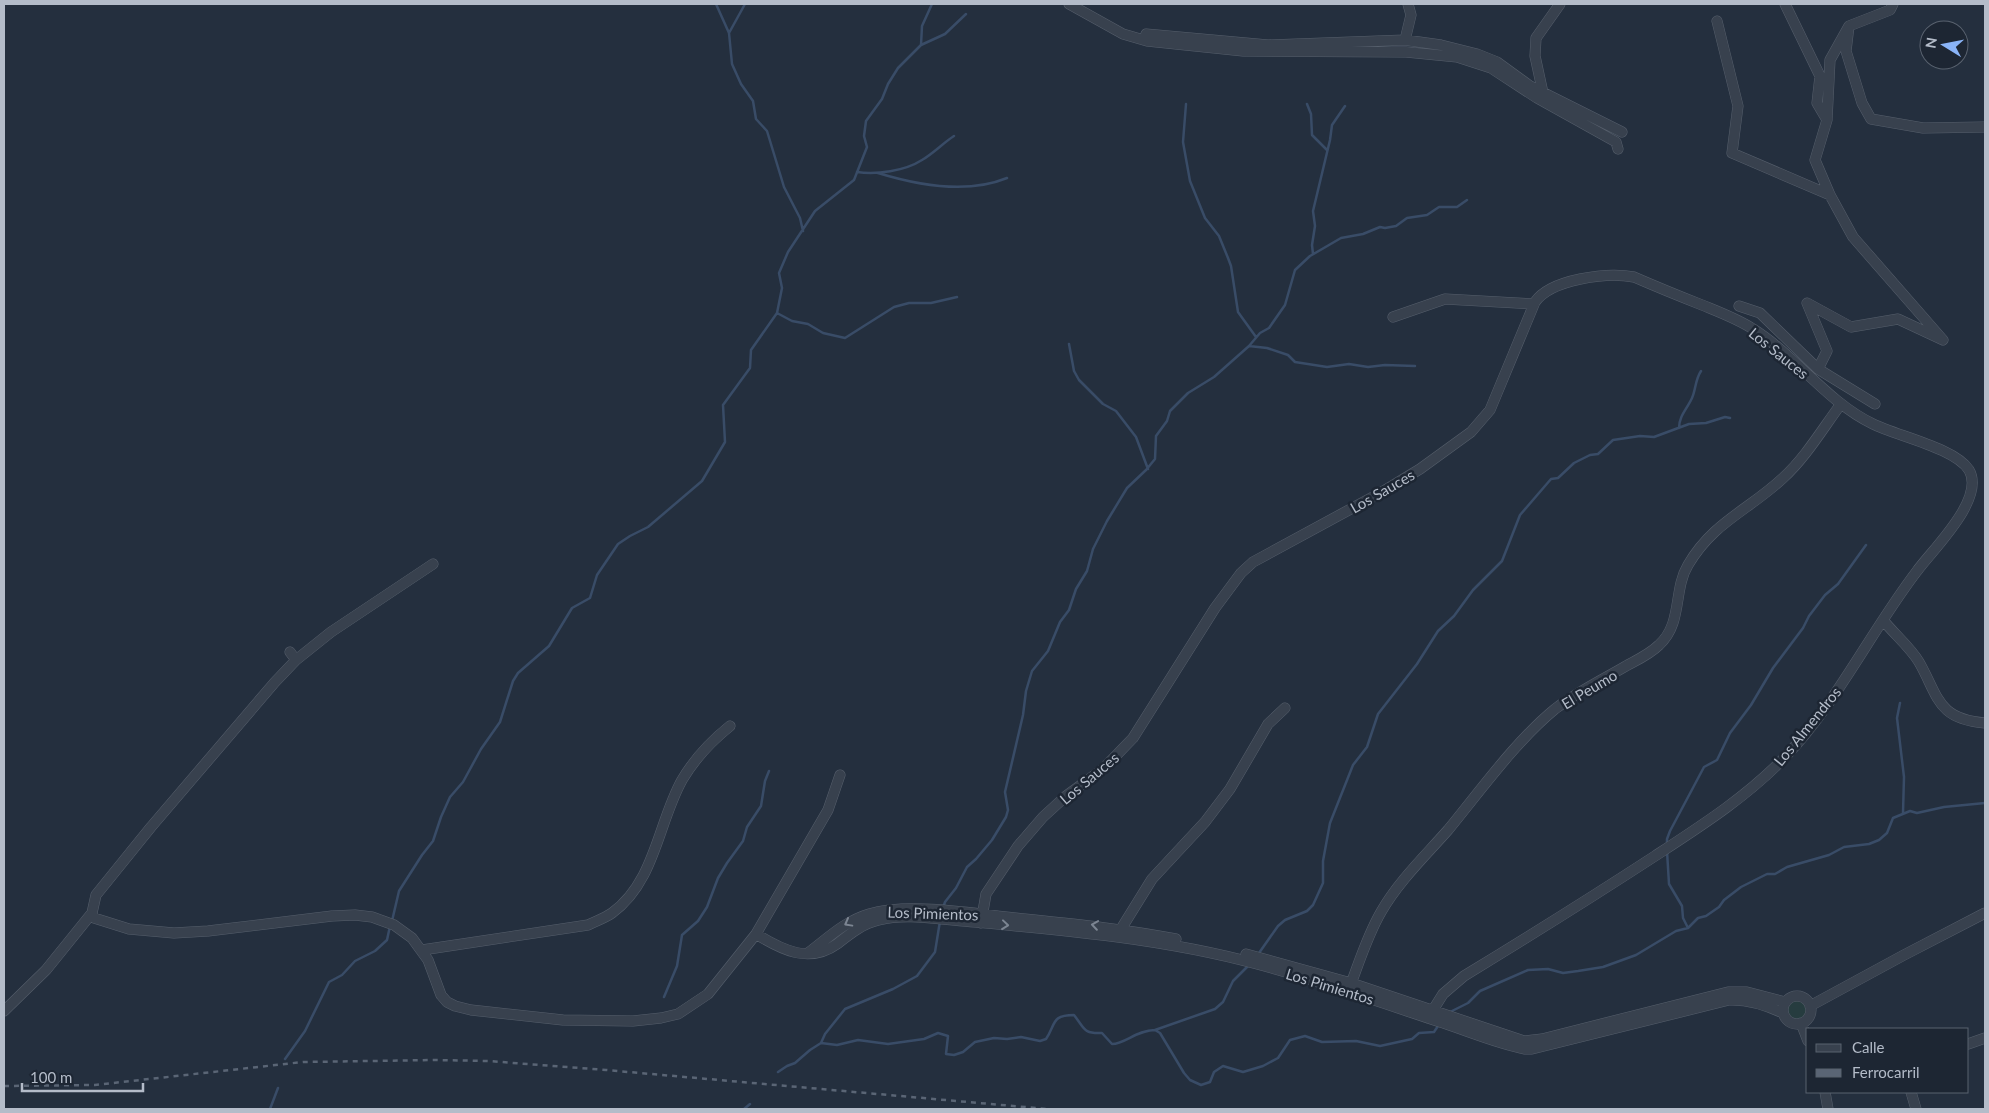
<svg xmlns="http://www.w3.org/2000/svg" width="1989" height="1113" font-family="Lato,sans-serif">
	<rect width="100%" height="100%" fill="#242f3e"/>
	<path fill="#263c3f" d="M1787 1009a10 10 0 1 1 20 0a10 10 0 1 1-20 0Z"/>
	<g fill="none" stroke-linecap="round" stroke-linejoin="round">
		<path stroke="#394c67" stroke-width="2.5" d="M716,4L729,33L732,64L741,84L753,101L756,119L767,131L784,187L800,218L803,231
			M729,33L745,4
			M921,45L922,26L932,4
			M1186,104L1183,142L1190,181L1205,218L1219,236L1228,258L1231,266L1238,312L1256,337
			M1307,104L1311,114L1312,135L1327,150
			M857,172C876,175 905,171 922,160C934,153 943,143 954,136
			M878,173C917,185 968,194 1007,178
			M1313,254L1312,245L1315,226L1313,211L1330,140L1332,125L1345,106
			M777,313L792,321L808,324L823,333L845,338L894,307L909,303H931L957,297
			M1069,344L1074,371L1079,380L1103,404L1116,411L1136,437L1148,469
			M1249,346L1267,348L1288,355L1295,362L1327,367L1349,364L1368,367L1385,365L1415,366
			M1679,428C1679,416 1687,409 1692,398C1696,389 1695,380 1701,371
			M1900,703L1897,718L1904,777L1903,813
			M1667,845V839L1670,831L1704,767L1717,760L1730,733L1751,705L1773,668L1803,628L1809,616L1825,595L1838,584L1866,545
			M1667,851L1669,884L1682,906L1683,918L1688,928
			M943,908L945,902L956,888L967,867L976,859L992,840L1006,817L1008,810L1005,792L1023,715L1026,691L1032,671L1048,651L1060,622L1069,610L1076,589L1087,571L1093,549L1107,521L1127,488L1146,470L1155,459L1156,436L1167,421L1170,411L1188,393L1214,377L1249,346L1260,333L1269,328L1285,305L1295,270L1310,256L1341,238L1363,234L1380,227L1385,228L1396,226L1407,218L1427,215L1439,207H1457L1467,200
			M392,921L399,891L422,855L433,841L441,817L450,797L463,782L481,749L500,722L513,681L518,673L549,646L572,608L590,598L597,575L618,544L630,536L648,527L702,481L725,442L723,405L750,368L751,350L777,313L782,288L779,273L788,252L815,211L854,180L867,147L864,136L866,121L882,99L888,84L898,68L921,45L945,34L966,14
			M1259,953L1278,926L1285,920L1307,911L1313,905L1323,883V861L1330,823L1353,765L1367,747L1378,714L1417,664L1438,631L1454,616L1473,590L1502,561L1520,515L1551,479L1558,478L1574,463L1590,455L1598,454L1613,440L1640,436L1654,437L1689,424L1706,423L1725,417L1730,418
			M664,997L677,966L682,935L698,921L707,907L718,878L727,863L743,841L747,827L761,806L765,781L769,771
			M1450,1012L1468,1003L1480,991L1528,970L1548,969L1563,973L1578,971L1603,967L1636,955L1676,931L1688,928L1698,918L1706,916L1719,907L1724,900L1741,887L1767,874H1775L1787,867L1829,855L1844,847L1869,844L1879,840L1887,833L1893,818L1910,811L1917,813L1944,807L1985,803
			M1155,1030L1215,1009L1223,1002L1233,981L1249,965
			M821,1043L825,1034L845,1009L893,989L917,976L935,952L940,921
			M285,1059L305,1031L329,982L342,975L355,961L375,951L387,940L390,926
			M778,1072L787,1066L795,1063L810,1050L821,1043L837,1045L858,1040L888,1044L924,1039L938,1033L948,1036L946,1054L954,1055L963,1052L975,1042L994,1038L1007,1039L1021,1037L1040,1041L1046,1039C1056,1024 1051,1015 1074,1015C1085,1029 1083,1034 1102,1033L1112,1044C1125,1044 1137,1030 1155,1030L1160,1033L1184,1073L1190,1080L1201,1085L1210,1082L1214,1072L1223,1066L1243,1072L1263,1066L1278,1058L1290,1040L1305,1036L1322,1042L1356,1041L1380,1046L1412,1039L1419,1033L1434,1032L1438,1026
			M270,1109L278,1088
			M744,1109L750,1104"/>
		<defs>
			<path id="minor" d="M1069,4L1123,34L1147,41L1243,51L1406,52L1457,57L1491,68L1537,98L1616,142L1618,149
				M1785,4L1820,76L1817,103L1827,120
				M1893,4L1890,10L1849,26L1846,51L1862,103L1871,119L1923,128L1985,127
				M1717,21L1738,106L1732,153L1830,195
				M1146,34L1268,45L1405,40L1441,45L1477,54L1497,62L1530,86L1622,132
				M1405,40L1411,15L1408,4
				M1543,93L1535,56L1536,38L1560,4
				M1739,306L1760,313L1818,369L1875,404
				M1393,317L1445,299L1534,304
				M1818,369L1827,351L1807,303L1851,327L1898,319L1943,340L1853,237L1830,195L1815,160L1827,120L1830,60L1849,26
				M1883,620C1894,634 1910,647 1919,662C1939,697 1937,719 1985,723
				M290,652L296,660
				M92,913L94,918L129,929L174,933L208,931L332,916L355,915L372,917L394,925L412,938L428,960L441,995L447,1002L455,1006L471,1010L563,1020L633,1021L661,1018L678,1014L708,994L756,934L828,810L840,775
				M981,923L986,894L1018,846L1043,817L1066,796L1103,769L1133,738L1215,608L1241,573L1253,562L1382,492L1420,469L1471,432L1490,410L1535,302C1551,279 1607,272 1634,277C1657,287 1679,296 1702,305C1719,312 1738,319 1753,329C1796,356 1827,402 1873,424C1897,436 1955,448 1969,470C1986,499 1932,550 1917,571C1871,631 1838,701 1786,756C1748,796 1701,826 1655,856C1592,897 1528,937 1464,976L1443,994L1428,1018
				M1121,929L1152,879L1205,822L1230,789L1268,724L1285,708
				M756,934C782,950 809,964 837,944C851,933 862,924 879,920C905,913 936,919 963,921C1061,930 1161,938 1257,964C1317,980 1377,1001 1437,1021C1466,1030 1495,1043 1525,1049H1532L1729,1000C1749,999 1766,1005 1783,1013
				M422,950L588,925C596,921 605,918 612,913C655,882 658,823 682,780C695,758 710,742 730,726
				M808,953C828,938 845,921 869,914C907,903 966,912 1006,917C1063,923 1120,928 1176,939
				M1246,954L1351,983L1524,1041L1542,1039L1728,992H1747L1785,1002
				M1349,989C1359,963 1367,936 1381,912C1398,882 1425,856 1448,830C1480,791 1516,741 1555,709C1577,692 1602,680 1626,666C1637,660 1650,654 1659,645C1683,623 1673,590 1688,565C1713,522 1749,510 1783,478C1806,457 1823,428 1841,404
				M1783 1010a14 14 0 1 1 28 0a14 14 0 1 1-28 0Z
				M1810,1006L1904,955L1985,913
				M4,1011L46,970L92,913L96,895L151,827L275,682L296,660L331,632L433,564
				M1801,1023L1808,1041
				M1968,1044L1985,1038
				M1825,1092L1828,1109
				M1911,1092L1916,1109"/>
		</defs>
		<use href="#minor" stroke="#565f6c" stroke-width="11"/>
		<use href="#minor" stroke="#38414e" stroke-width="10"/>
		<path stroke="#5a6575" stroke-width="2.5" stroke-dasharray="5 5" stroke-linecap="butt" d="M4,1086L95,1085L303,1062L436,1060L488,1061L606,1070L1047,1109"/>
	</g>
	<defs><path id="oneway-chevron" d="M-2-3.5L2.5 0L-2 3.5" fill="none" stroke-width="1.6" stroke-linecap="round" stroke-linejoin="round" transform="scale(1.25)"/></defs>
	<g stroke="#7c8592">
		<use href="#oneway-chevron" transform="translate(848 923) rotate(151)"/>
		<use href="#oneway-chevron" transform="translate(1005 925) rotate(6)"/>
		<use href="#oneway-chevron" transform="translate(1095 925) rotate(-172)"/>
	</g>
	<g text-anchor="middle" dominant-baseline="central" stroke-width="5" stroke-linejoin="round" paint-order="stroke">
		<g font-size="15" fill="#b4bcc9" stroke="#1d2633">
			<text transform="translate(1779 353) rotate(39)">Los Sauces</text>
			<text transform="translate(1382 491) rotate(-30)">Los Sauces</text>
			<text transform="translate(1589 689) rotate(-31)">El Peumo</text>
			<text transform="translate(1807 726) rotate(-51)">Los Almendros</text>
			<text transform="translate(1089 778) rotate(-40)">Los Sauces</text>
			<text transform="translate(933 913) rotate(2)">Los Pimientos</text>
			<text transform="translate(1330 986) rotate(17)">Los Pimientos</text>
		</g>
	</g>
	<rect width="1989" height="1113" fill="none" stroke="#b4bcc9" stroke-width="10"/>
	<rect x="1806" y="1028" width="162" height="65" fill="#1d2633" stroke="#59626f"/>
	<rect x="1816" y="1044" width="25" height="8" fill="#38414e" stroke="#59626f"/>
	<text x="1852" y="1053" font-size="15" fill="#b4bcc9">Calle</text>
	<rect x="1816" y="1069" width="25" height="8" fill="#5a6575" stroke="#59626f"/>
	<text x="1852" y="1078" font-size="15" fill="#b4bcc9">Ferrocarril</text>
	<g transform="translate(1944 45) rotate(280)"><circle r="24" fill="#1d2633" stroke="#59626f"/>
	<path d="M0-4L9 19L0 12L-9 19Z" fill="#8ab4f8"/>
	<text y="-8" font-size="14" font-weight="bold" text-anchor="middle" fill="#b4bcc9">N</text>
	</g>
	<path d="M22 1083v8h121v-8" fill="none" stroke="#b4bcc9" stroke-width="2.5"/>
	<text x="30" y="1083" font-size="15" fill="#b4bcc9" stroke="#1d2633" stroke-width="4" paint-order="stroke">100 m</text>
</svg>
